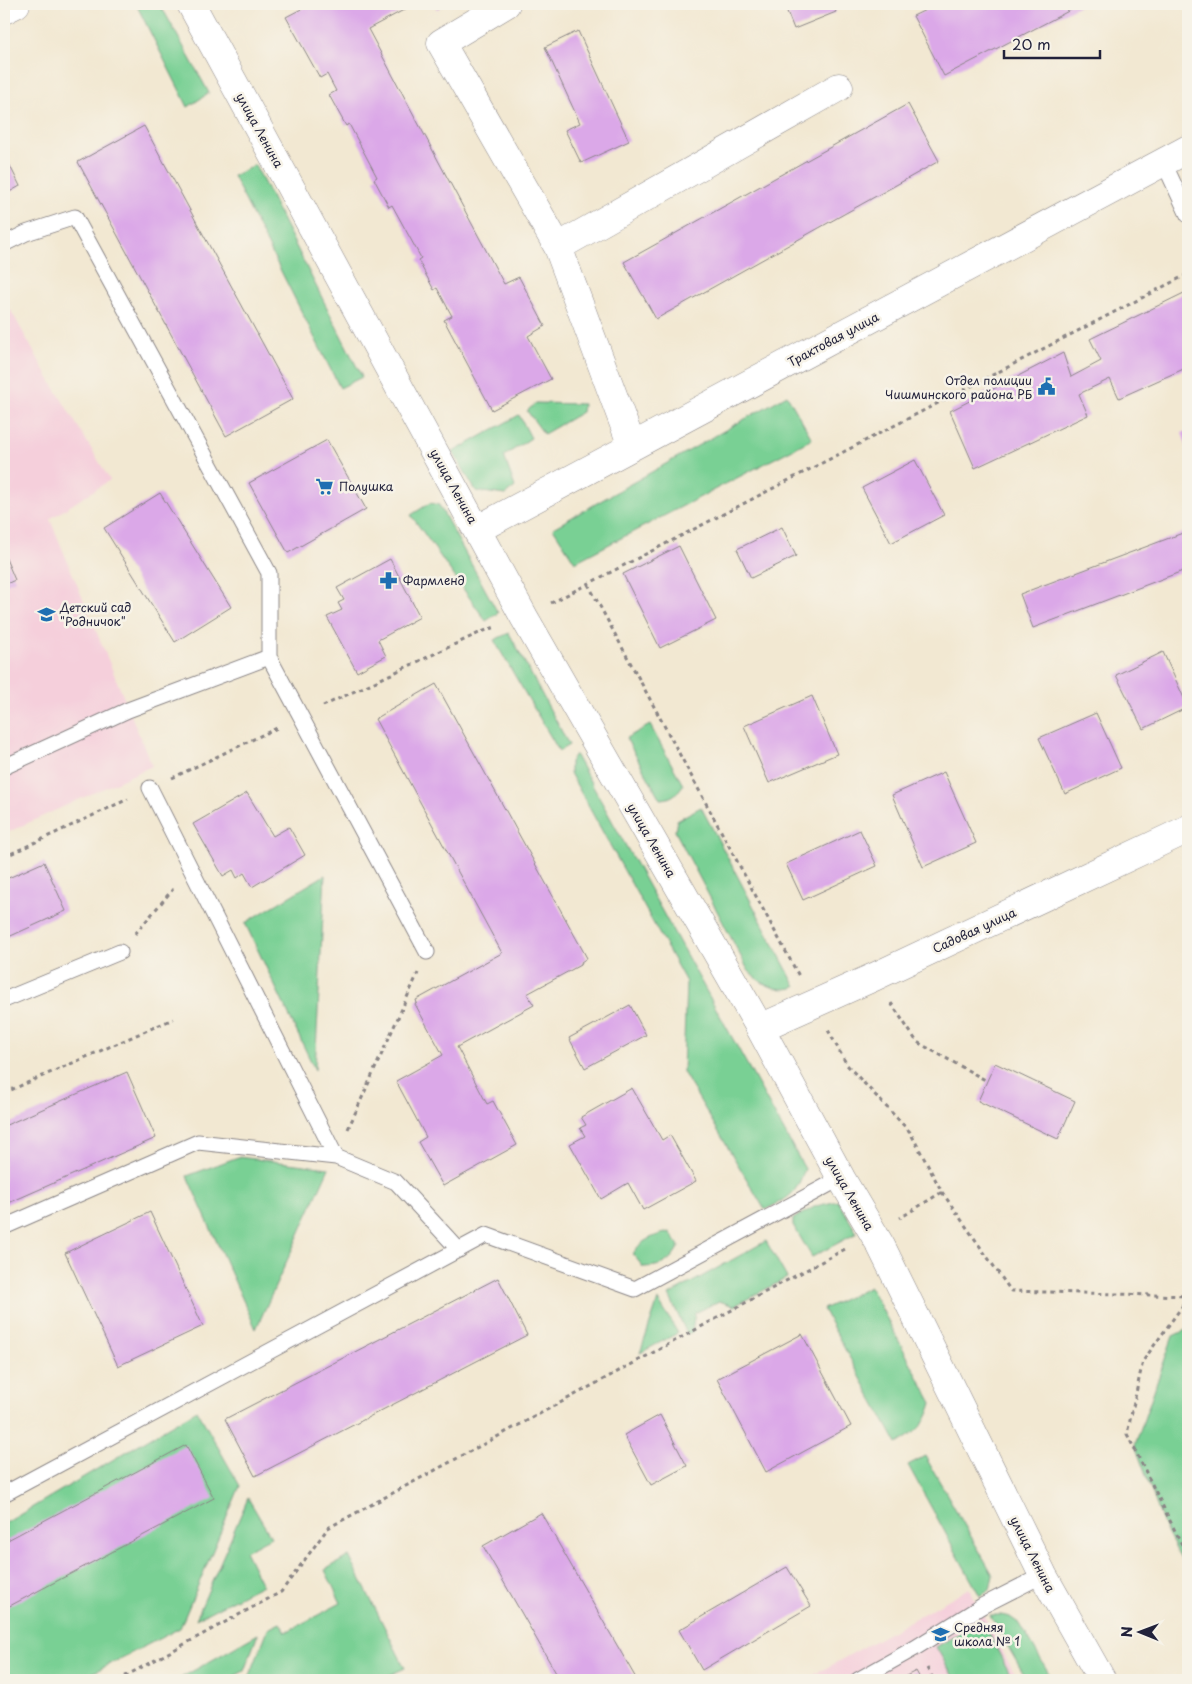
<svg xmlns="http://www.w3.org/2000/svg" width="1192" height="1684" font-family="'Playpen Sans',sans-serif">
	<rect width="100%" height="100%" fill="#f7f3e8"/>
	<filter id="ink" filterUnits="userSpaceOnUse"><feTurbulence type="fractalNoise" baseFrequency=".02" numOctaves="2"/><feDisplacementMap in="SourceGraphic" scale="10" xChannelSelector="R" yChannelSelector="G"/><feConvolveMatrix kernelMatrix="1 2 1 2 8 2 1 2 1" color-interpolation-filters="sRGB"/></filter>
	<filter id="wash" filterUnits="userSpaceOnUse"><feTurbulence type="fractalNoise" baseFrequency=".0096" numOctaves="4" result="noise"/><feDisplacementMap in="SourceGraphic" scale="20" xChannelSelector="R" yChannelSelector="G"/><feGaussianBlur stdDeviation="1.12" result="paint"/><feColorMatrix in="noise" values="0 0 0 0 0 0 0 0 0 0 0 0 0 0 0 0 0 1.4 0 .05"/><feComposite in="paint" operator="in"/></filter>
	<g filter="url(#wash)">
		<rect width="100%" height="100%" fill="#f2e8d2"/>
		<path fill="#f5cfdb" d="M10,309L47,375L110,480L50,519L152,766L4,834V312Z
			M969,1588L1018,1680H805Z"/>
		<path fill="#79d094" stroke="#4e7968" d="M136,4H157L165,13L209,93L188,107Z
			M255,165L362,377L340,388L233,176Z
			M787,395L812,439L575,562L553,528Z
			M536,403L583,404L582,412L544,434L527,411Z
			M519,415L531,438L504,456L515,487L505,495L476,491L453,452Z
			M430,503L439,505L498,613L486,621L411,515Z
			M509,633L569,745L559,751L494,640Z
			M650,725L683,785C677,794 671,799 660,799L626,738Z
			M575,754L805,1169C794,1197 791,1196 765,1210L683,1072L686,982L570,773V762Z
			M701,807L796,987C777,993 760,984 748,970L675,831L677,820Z
			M325,875L315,1070L245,923Z
			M238,1157L329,1168L256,1329L187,1176Z
			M838,1201L857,1233L812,1257L793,1225V1219L816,1206Z
			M670,1232L679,1246C670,1263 661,1267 643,1267L633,1254C640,1240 655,1235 670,1232Z
			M766,1241L787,1278L734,1306L719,1301L695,1313L692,1332L687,1334L669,1295Z
			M870,1287L932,1403C925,1427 917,1431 897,1444L823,1309Z
			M658,1300L678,1333L640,1353Z
			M1188,1329V1571L1166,1531L1135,1445L1173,1336Z
			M197,1410L240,1486L180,1628L79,1680H4V1524Z
			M925,1456L993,1575L990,1590L980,1596L908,1465Z
			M248,1498L271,1537L245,1551L262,1585L196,1619Z
			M349,1556L405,1668L379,1680H251L249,1678L268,1629L280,1623L286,1632L341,1603L325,1570Z
			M990,1615H1001L1010,1617L1020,1624L1053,1680H1027Z
			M982,1620L1013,1680H955L936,1647Z
			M258,1634L244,1671L227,1680H177Z"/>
		<g id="blocks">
			<path fill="#dba8e8" d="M306,4H415L368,29L504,284L519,277L545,326L528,336L551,379L492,410L444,320L452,316L437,288L434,290L418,260L421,258L392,205L389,207L374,179L377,177L349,124L346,126L329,95L336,91L327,74L320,78L286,17L307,6Z
				M434,4H446L437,9Z
				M784,4H833L836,12L794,29Z
				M938,4H1082L944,76L913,16Z
				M578,31L629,141L581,163L565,130L580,123L545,47Z
				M908,104L939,161L656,319L624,262Z
				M144,126L293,399L226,436L78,162Z
				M4,154L20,186L4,195Z
				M1188,291V367L1119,398L1110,379L1079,394L1088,415L975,468L950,411L1063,353L1071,377L1101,361L1090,339Z
				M1188,431V450L1182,433Z
				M327,440L366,509L288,553L249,483Z
				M915,460L944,515L891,543L862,488Z
				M160,493L231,607L175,642L104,528Z
				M782,527L796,556L751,578L737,549Z
				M1188,531V569L1033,628L1020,594Z
				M679,546L716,620L660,648L623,574Z
				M4,554L15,580L4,585Z
				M390,559L420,617L378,640L386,656L357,672L327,617L342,610L338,603L344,600L337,588Z
				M1163,652L1188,707L1143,729L1116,675Z
				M436,684L587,958L581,962L582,964L527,994L534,1005L457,1047L487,1104L493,1101L517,1145L443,1186L418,1142L426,1137L396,1081L443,1055L415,1004L417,1003L416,1000L502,953L375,719Z
				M812,696L837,754L769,783L744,726Z
				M1096,713L1121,768L1065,794L1039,738Z
				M944,772L976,843L923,867L892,795Z
				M247,793L273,836L289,827L305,855L252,887L244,873L237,878L233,870L223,876L193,824Z
				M860,830L877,866L803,900L786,864Z
				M44,862L66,911L4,939V880Z
				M630,1005L646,1035L585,1068L569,1038Z
				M995,1063L1075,1101L1058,1139L978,1101Z
				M127,1072L156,1138L4,1205V1126Z
				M632,1088L662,1140L670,1135L696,1181L643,1210L628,1183L601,1199L570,1144L585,1136L580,1128L586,1125L581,1117Z
				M150,1212L203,1326L118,1366L65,1253Z
				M498,1278L527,1335L255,1476L225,1419Z
				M802,1334L851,1426L766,1472L717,1379Z
				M660,1415L687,1466L651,1485L624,1435Z
				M186,1445L214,1498L4,1609V1542Z
				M541,1513L637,1680H560L483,1546Z
				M787,1567L811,1606L702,1670L679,1630Z
				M916,1671L921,1680H898Z"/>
		</g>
	</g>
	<g filter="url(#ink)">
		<use href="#blocks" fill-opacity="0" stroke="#8a8586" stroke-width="1"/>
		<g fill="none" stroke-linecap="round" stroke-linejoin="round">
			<defs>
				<path id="lane" d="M1164,163L1188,215
					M4,244L26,233L75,217L269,573V657L427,952
					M4,767L128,710L269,657
					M150,788L336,1157
					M4,1000L120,952
					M4,1227L198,1142L336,1157L396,1182L459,1250
					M4,1494L486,1235L635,1289L841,1178
					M858,1680L915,1648L982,1606L1043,1575"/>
				<path id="street" d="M191,4L524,617L760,1028L841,1178L881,1246L1043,1575L1102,1680
					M506,4L441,43L558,247L632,446
					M4,10L16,4
					M558,247L839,87
					M478,529L1188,149
					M760,1028L874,977L1188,829"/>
			</defs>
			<use href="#lane" stroke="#8a8586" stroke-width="17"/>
			<use href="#street" stroke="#8a8586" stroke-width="29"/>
			<path stroke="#8a8586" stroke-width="3" stroke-dasharray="4 4" stroke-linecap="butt" d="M588,584L800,978
				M551,603L1188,274
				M323,706L479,633L495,627
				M172,778L279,727
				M4,857L128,799
				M135,934L173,889
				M891,1003L917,1042L987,1081
				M828,1030L847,1065L910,1132L942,1192L900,1218
				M4,1093L173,1019
				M348,1129L418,973
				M942,1192L1011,1291L1188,1296
				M1188,1298L1143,1361L1127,1434L1188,1557
				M927,1668L934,1680
				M118,1680L281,1592L328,1528L847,1248"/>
			<use href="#lane" stroke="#fff" stroke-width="15"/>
			<use href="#street" stroke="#fff" stroke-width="28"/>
		</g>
	</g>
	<defs>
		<symbol id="civic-bare" viewBox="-9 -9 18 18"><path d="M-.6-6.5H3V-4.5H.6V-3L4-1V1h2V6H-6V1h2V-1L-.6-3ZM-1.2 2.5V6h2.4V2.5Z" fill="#1f6fb2" stroke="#f7f3e8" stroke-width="2.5" paint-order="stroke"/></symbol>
		<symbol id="supermarket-bare" viewBox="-9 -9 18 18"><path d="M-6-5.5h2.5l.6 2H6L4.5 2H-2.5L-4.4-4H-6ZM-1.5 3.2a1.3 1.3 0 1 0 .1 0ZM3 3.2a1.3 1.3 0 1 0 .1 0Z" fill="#1f6fb2" stroke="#f7f3e8" stroke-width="2.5" paint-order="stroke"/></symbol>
		<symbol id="pharmacy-bare" viewBox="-9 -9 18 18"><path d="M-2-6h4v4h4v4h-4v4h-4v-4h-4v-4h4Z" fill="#1f6fb2" stroke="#f7f3e8" stroke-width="2.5" paint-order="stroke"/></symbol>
		<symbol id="school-bare" viewBox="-9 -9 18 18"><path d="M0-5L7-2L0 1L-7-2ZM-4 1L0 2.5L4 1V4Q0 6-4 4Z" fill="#1f6fb2" stroke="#f7f3e8" stroke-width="2.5" paint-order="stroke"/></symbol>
	</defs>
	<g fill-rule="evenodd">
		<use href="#civic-bare" x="1034" y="374" width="25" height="25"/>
		<use href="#supermarket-bare" x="312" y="474" width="25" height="25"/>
		<use href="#pharmacy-bare" x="376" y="568" width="25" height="25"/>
		<use href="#school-bare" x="34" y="602" width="25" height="25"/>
		<use href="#school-bare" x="928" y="1622" width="25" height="25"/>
	</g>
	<g text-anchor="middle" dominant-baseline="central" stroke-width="5" stroke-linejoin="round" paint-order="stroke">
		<g font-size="12" fill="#22223b" stroke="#f7f3e8">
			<text transform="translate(260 130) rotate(61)">улица Ленина</text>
			<text transform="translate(833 339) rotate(-28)">Трактовая улица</text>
			<text transform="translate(454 486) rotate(61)">улица Ленина</text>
			<text transform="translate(652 840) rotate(60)">улица Ленина</text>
			<text transform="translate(974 930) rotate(-25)">Садовая улица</text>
			<text transform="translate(850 1193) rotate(60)">улица Ленина</text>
			<text transform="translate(1033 1554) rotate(63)">улица Ленина</text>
		</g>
		<g font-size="12" fill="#22223b" stroke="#f7f3e8" text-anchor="start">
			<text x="1032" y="380" text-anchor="end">Отдел полиции<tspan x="1032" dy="14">Чишминского района РБ</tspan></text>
			<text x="339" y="486">Полушка</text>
			<text x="403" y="580">Фармленд</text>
			<text x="60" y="607">Детский сад<tspan x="60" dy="14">"Родничок"</tspan></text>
			<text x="954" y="1627">Средняя<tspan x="954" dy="14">школа № 1</tspan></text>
		</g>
	</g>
	<rect width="1192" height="1684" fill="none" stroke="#f7f3e8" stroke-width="20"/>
	<g transform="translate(1140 1632) rotate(271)" stroke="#f7f3e8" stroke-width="4" paint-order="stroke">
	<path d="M0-4L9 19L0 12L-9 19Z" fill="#22223b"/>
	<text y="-8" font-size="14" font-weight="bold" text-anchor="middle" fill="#22223b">N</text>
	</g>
	<path d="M1004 50v8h96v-8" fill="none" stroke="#22223b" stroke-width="2.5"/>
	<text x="1012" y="50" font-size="15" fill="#22223b" stroke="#f7f3e8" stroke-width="4" paint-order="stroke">20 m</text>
</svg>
